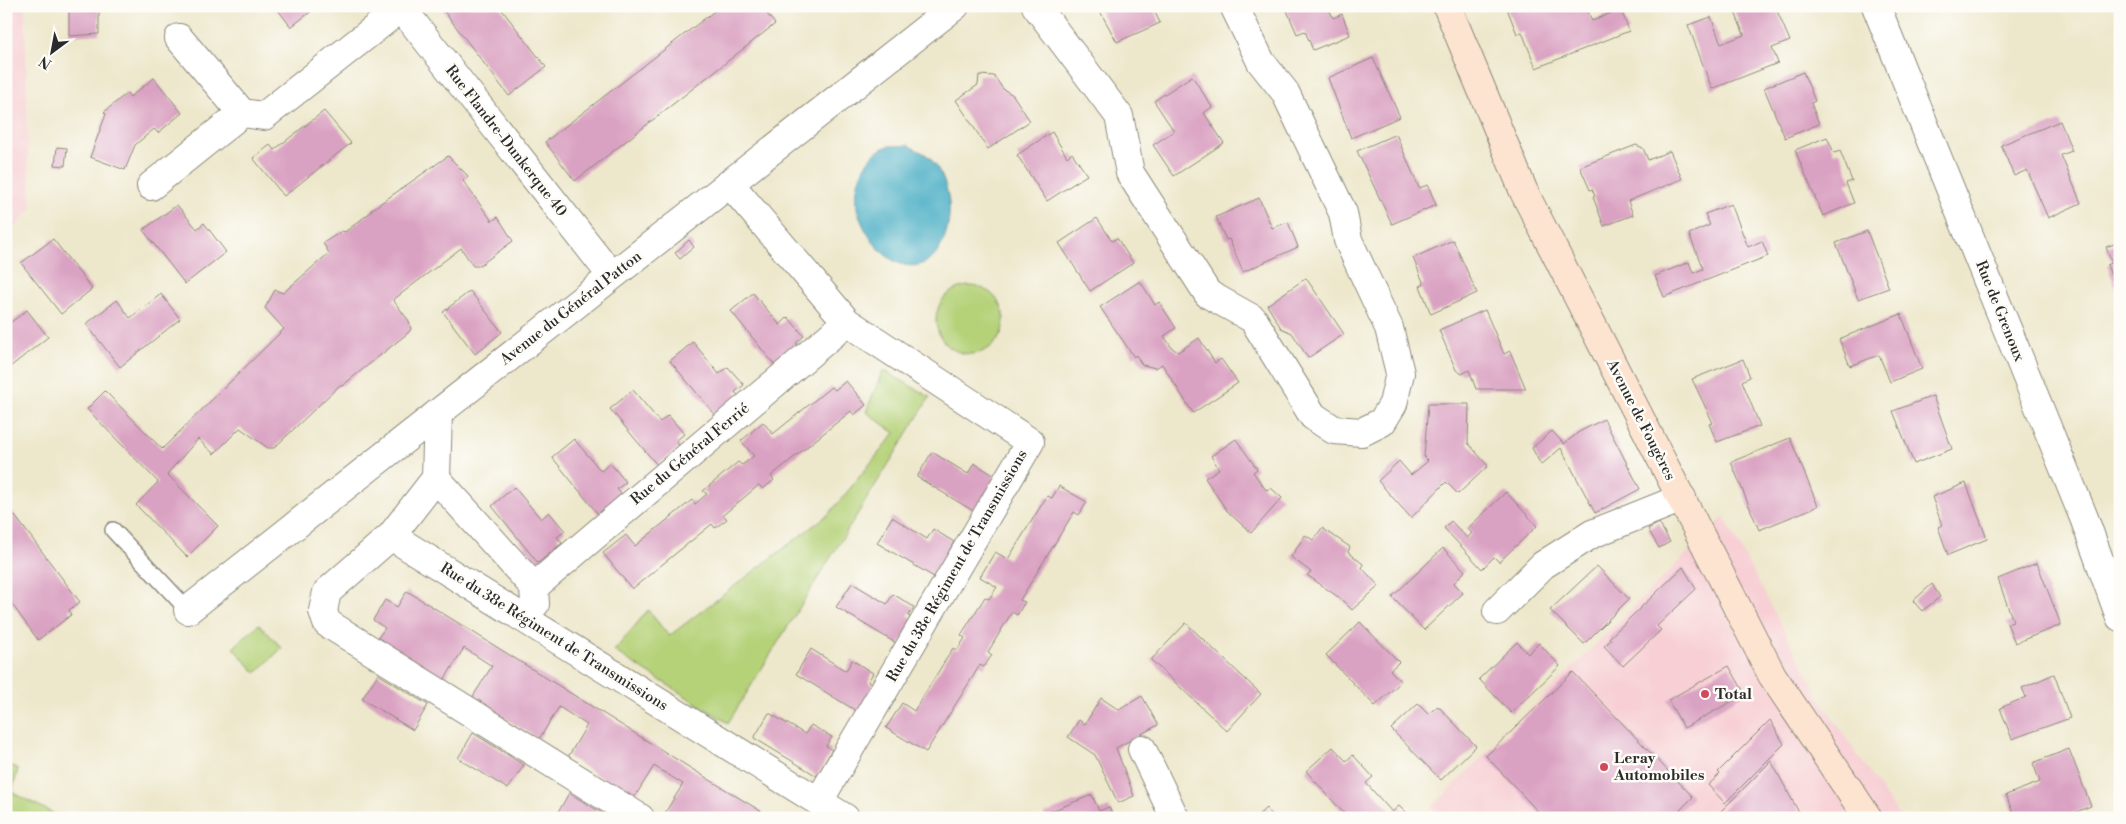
<svg xmlns="http://www.w3.org/2000/svg" width="2126" height="824" font-family="'Libre Bodoni',serif">
	<rect width="100%" height="100%" fill="#fdfcf7"/>
	<filter id="ink" filterUnits="userSpaceOnUse"><feTurbulence type="fractalNoise" baseFrequency=".02" numOctaves="2"/><feDisplacementMap in="SourceGraphic" scale="10" xChannelSelector="R" yChannelSelector="G"/><feConvolveMatrix kernelMatrix="1 2 1 2 8 2 1 2 1" color-interpolation-filters="sRGB"/></filter>
	<filter id="wash" filterUnits="userSpaceOnUse"><feTurbulence type="fractalNoise" baseFrequency=".0096" numOctaves="4" result="noise"/><feDisplacementMap in="SourceGraphic" scale="20" xChannelSelector="R" yChannelSelector="G"/><feGaussianBlur stdDeviation="1.12" result="paint"/><feColorMatrix in="noise" values="0 0 0 0 0 0 0 0 0 0 0 0 0 0 0 0 0 1.4 0 .05"/><feComposite in="paint" operator="in"/></filter>
	<g filter="url(#wash)">
		<rect width="100%" height="100%" fill="#ede7cb"/>
		<path fill="#f7cfd4" d="M6,6H25L28,165L32,208L6,237Z
			M1724,517L1823,704L1900,818H1441L1431,808Z"/>
		<path fill="#b5d279" stroke="#707e52" d="M936 320a34 34 0 1 1 68 0a34 34 0 1 1-68 0Z
			M883,370L930,397L728,723L614,651L648,610L669,636L830,513L895,433L866,412Z
			M259,624L282,648L256,673L233,648Z
			M6,763L18,769L12,792L62,818H6Z"/>
		<path fill="#46adc5" stroke="#386c78" d="M908,145C914,149 923,152 928,156C951,180 955,215 942,244C939,250 937,255 931,259C899,282 866,241 858,212C851,189 864,152 889,146C895,145 902,146 908,145Z"/>
		<g id="blocks">
			<path fill="#daa2c2" d="M69,6H99V34L69,36Z
				M275,6H318L291,27Z
				M440,6H499L546,67L509,96Z
				M721,6H761L775,24L575,181L545,142Z
				M1097,6H1152L1160,23L1117,42Z
				M1285,6H1328L1333,18L1342,14L1350,35L1313,50L1305,31L1297,34Z
				M1506,6H1586L1592,21L1621,9L1629,31L1536,68L1522,32L1517,34Z
				M1775,6L1790,41L1772,48L1778,63L1712,89L1688,25L1711,17L1721,44L1744,35L1733,7Z
				M1373,58L1400,117L1351,138L1328,78Z
				M1803,72L1815,101L1811,103L1819,124L1785,138L1764,88Z
				M979,75L994,76L1003,89L1013,95L1030,121L988,149L956,100L978,85Z
				M1192,76L1212,107L1204,113L1224,143L1174,176L1153,145L1174,131L1154,101Z
				M154,78L182,113L158,133L154,129L135,145L125,170L90,157L106,114L104,112L127,93L130,97Z
				M324,111L351,143L284,196L253,158L270,145L274,150Z
				M2060,121L2072,151L2061,155L2081,203L2048,218L2027,170L2014,176L2001,145Z
				M1052,132L1067,157L1072,153L1087,175L1047,201L1017,155Z
				M1396,134L1419,188L1428,185L1436,205L1392,224L1357,151Z
				M1827,137L1834,153L1840,151L1852,181L1846,183L1854,203L1823,216L1795,150Z
				M1636,145L1643,148L1648,160L1670,151L1682,179L1628,201L1633,215L1604,226L1593,197L1595,196L1592,189L1590,190L1580,167Z
				M57,147L67,148L65,166L55,165Z
				M448,156L468,176L463,181L492,221L498,217L513,241L479,266H473L461,248L393,300L409,321L411,329L408,333L342,386L340,385L274,448H268L240,428L214,454L198,439L167,474L218,526L187,557L136,505L158,482L87,409L105,391L162,449L284,329L265,308L275,290L283,293L329,253L323,243L342,231L345,232L371,212V210Z
				M1259,198L1272,228L1288,222L1298,247L1243,272L1229,239L1226,240L1216,217Z
				M1731,204L1748,247L1762,241L1768,256L1664,297L1655,276L1689,262L1693,273L1703,269L1689,234L1710,225L1705,214Z
				M177,205L197,229L204,223L226,252L185,284L143,230Z
				M1097,218L1112,241L1117,238L1133,263L1090,291L1059,243Z
				M1867,231L1889,288L1858,299L1836,243Z
				M53,239L92,289L61,314L21,263Z
				M689,240L694,247L680,259L675,253Z
				M1453,240L1477,293L1431,314L1420,286L1424,284L1413,258Z
				M2120,242V292L2118,293L2107,265L2112,263L2106,247Z
				M1306,278L1344,334L1308,358L1292,333L1281,328L1267,305Z
				M1140,281L1155,305L1159,302L1176,328L1164,336L1172,348L1178,352L1199,338L1215,363L1221,359L1238,383L1193,413L1162,364L1156,368L1142,365L1136,355L1134,357L1100,307Z
				M470,291L502,332L475,354L443,312Z
				M753,293L780,325L788,317L804,336L796,343L800,348L777,368L731,311Z
				M161,294L180,319L120,367L86,324L117,300L130,318Z
				M27,310L48,337L6,370V326Z
				M1485,310L1504,354L1510,351L1526,389H1476L1469,370L1462,374L1456,370L1439,330Z
				M1901,314L1922,369L1890,382L1879,355L1850,366L1839,339Z
				M693,342L719,374L728,367L744,385L735,392L740,398L717,417L670,361Z
				M1743,359L1750,377L1742,381L1760,426L1717,442L1709,424L1713,423L1692,379Z
				M846,381L866,405L854,415L851,411L771,476L774,480L763,489L759,485L723,515L727,519L715,528L712,524L632,589L603,553L626,535L635,546L692,500L695,504L707,494L703,491L738,462L742,465L754,456L741,441L763,422L773,434L831,387L835,390Z
				M633,390L660,422L668,415L684,434L676,441L680,447L657,465L610,409Z
				M1933,396L1952,449L1914,464L1893,411Z
				M1428,404H1469L1468,443L1488,466L1458,494L1446,482L1411,518L1378,481L1399,461L1411,475L1428,461L1424,457Z
				M1604,419L1640,489L1595,513L1561,448L1541,465L1532,448L1552,431L1564,444L1579,432Z
				M1790,438L1818,506L1759,530L1731,462Z
				M574,439L601,471L610,463L626,482L617,489L625,499L610,505L598,514L552,457Z
				M1236,439L1257,469L1253,472L1266,490L1271,488L1282,498L1251,533L1227,511L1205,478L1219,469L1211,456Z
				M932,452L968,474L974,463L995,476L980,515L917,477Z
				M1966,483L1987,539L1948,555L1938,527L1942,525L1932,497Z
				M1059,486L1087,502L1079,515L1074,512L1020,600L1025,602L1017,615L1012,612L988,652L992,655L984,667L980,665L926,752L886,728L902,703L914,711L953,648L957,650L965,638L961,635L985,597L989,599L997,587L980,577L995,552L1008,559L1047,496L1052,498Z
				M514,487L541,519L549,512L565,531L557,537L562,543L538,563L492,506Z
				M1506,492L1537,526L1499,562L1494,557L1482,569L1444,528L1451,521L1467,538L1472,533L1467,529Z
				M6,504L80,602L69,610L71,615L38,640L6,596Z
				M892,517L927,539L933,529L954,542L949,551L955,555L939,580L877,543Z
				M1659,523L1670,542L1659,548L1648,529Z
				M1322,528L1350,547L1348,552L1363,564L1362,568L1379,586L1352,610L1341,599L1307,575L1311,572L1291,557L1305,535L1313,540Z
				M1443,548L1465,571L1454,583L1463,593L1424,630L1392,597Z
				M2037,563L2061,625L2015,643L2007,623L2013,621L1998,579Z
				M1597,566L1629,599L1584,644L1550,610Z
				M1683,567L1696,589L1657,626L1661,630L1623,666L1604,646L1611,640L1609,638Z
				M852,583L887,604L893,594L914,607L908,616L915,619L899,645L836,607Z
				M1932,584L1940,597L1922,611L1913,601Z
				M407,591L692,769L772,818H666L663,816L683,784L654,766L634,798L568,757L587,725L559,707L539,739L472,698L492,666L464,648L444,680L377,639L385,628L373,620L385,600L397,607Z
				M1360,622L1399,662L1390,670L1401,682L1375,706L1326,655Z
				M1186,623L1261,694L1227,731L1151,660Z
				M1517,642L1528,654L1539,643L1560,666L1511,713L1479,679Z
				M811,649L846,671L852,660L873,673L868,682L874,686L858,712L796,674Z
				M1729,666L1745,694L1684,728L1668,700Z
				M1573,672L1693,797L1672,818H1544L1486,756Z
				M378,674L428,705L413,730L362,699Z
				M2054,674L2070,718L2012,739L2000,708L2026,697L2022,688Z
				M1142,696L1158,725L1116,748L1134,796L1118,803L1095,755L1068,737L1079,720L1085,724L1101,698L1119,710Z
				M1418,704L1428,714L1438,706L1476,746L1441,780L1391,729Z
				M769,713L805,734L811,725L832,737L826,746L832,750L817,776L754,738Z
				M1770,720L1784,744L1725,803L1708,785L1720,774L1718,772Z
				M473,733L524,765L508,789L458,758Z
				M1333,747L1346,761L1353,755L1373,777L1366,783L1392,812L1399,806L1409,816L1348,818L1306,771Z
				M2069,749L2091,806L2061,818H2015L2006,795L2040,782L2033,763Z
				M1771,761L1802,818H1714Z
				M569,793L610,818H555Z
				M1092,795L1099,811L1109,807L1114,818H1045L1044,814Z
				M1266,808L1275,818H1255Z"/>
		</g>
	</g>
	<g filter="url(#ink)">
		<use href="#blocks" fill-opacity="0" stroke="#8c897b" stroke-width="1"/>
		<g fill="none" stroke-linecap="round" stroke-linejoin="round">
			<defs>
				<path id="service" d="M113,530L188,610"/>
				<path id="minor" d="M400,6L612,276
					M1036,6L1119,116L1130,173L1208,294L1253,319L1313,416L1334,430L1362,432L1382,422L1393,404L1400,373L1389,328L1348,240L1343,213L1285,92L1261,62L1234,6
					M1876,6L2084,518L2120,617
					M179,38L242,113L264,116L401,8
					M730,184L847,322L1030,442L819,801
					M151,186L242,113
					M438,413L436,478L391,536L327,592L323,611L327,623L640,818
					M436,478L534,587L535,604
					M391,536L845,818
					M534,587L847,322
					M188,610L955,6
					M1497,611L1543,565L1592,534L1682,498
					M1142,749L1175,818"/>
				<path id="secondary" d="M1447,6L1524,192L1772,675L1868,818"/>
			</defs>
			<use href="#service" stroke="#8c897b" stroke-width="18"/>
			<use href="#minor" stroke="#8c897b" stroke-width="30"/>
			<use href="#secondary" stroke="#8c897b" stroke-width="30"/>
			<use href="#service" stroke="#fff" stroke-width="15"/>
			<use href="#minor" stroke="#fff" stroke-width="28"/>
			<use href="#secondary" stroke="#fde4d1" stroke-width="28"/>
		</g>
	</g>
	<g fill="#d1495b" stroke="#fdfcf7" stroke-width="2">
		<circle cx="1705" cy="694" r="5"/>
		<circle cx="1604" cy="767" r="5"/>
	</g>
	<g text-anchor="middle" dominant-baseline="central" stroke-width="5" stroke-linejoin="round" paint-order="stroke">
		<g font-size="15" fill="#2b2b2b" stroke="#fdfcf7">
			<text transform="translate(506 141) rotate(52)">Rue Flandre-Dunkerque 40</text>
			<text transform="translate(571 308) rotate(-38)">Avenue du Général Patton</text>
			<text transform="translate(2000 311) rotate(68)">Rue de Grenoux</text>
			<text transform="translate(1641 420) rotate(63)">Avenue de Fougères</text>
			<text transform="translate(690 454) rotate(-40)">Rue du Général Ferrié</text>
			<text transform="translate(957 566) rotate(-60)">Rue du 38e Régiment de Transmissions</text>
			<text transform="translate(554 637) rotate(32)">Rue du 38e Régiment de Transmissions</text>
		</g>
		<g font-size="15" font-weight="bold" fill="#2b2b2b" stroke="#fdfcf7" text-anchor="start">
			<text x="1715" y="694">Total</text>
			<text x="1614" y="758">Leray<tspan x="1614" dy="17">Automobiles</tspan></text>
		</g>
	</g>
	<rect width="2126" height="824" fill="none" stroke="#fdfcf7" stroke-width="25"/>
	<g transform="translate(52 52) rotate(212)" stroke="#fdfcf7" stroke-width="4" paint-order="stroke">
	<path d="M0-4L9 19L0 12L-9 19Z" fill="#2b2b2b"/>
	<text y="-8" font-size="14" font-weight="bold" text-anchor="middle" fill="#2b2b2b">N</text>
	</g>
</svg>
